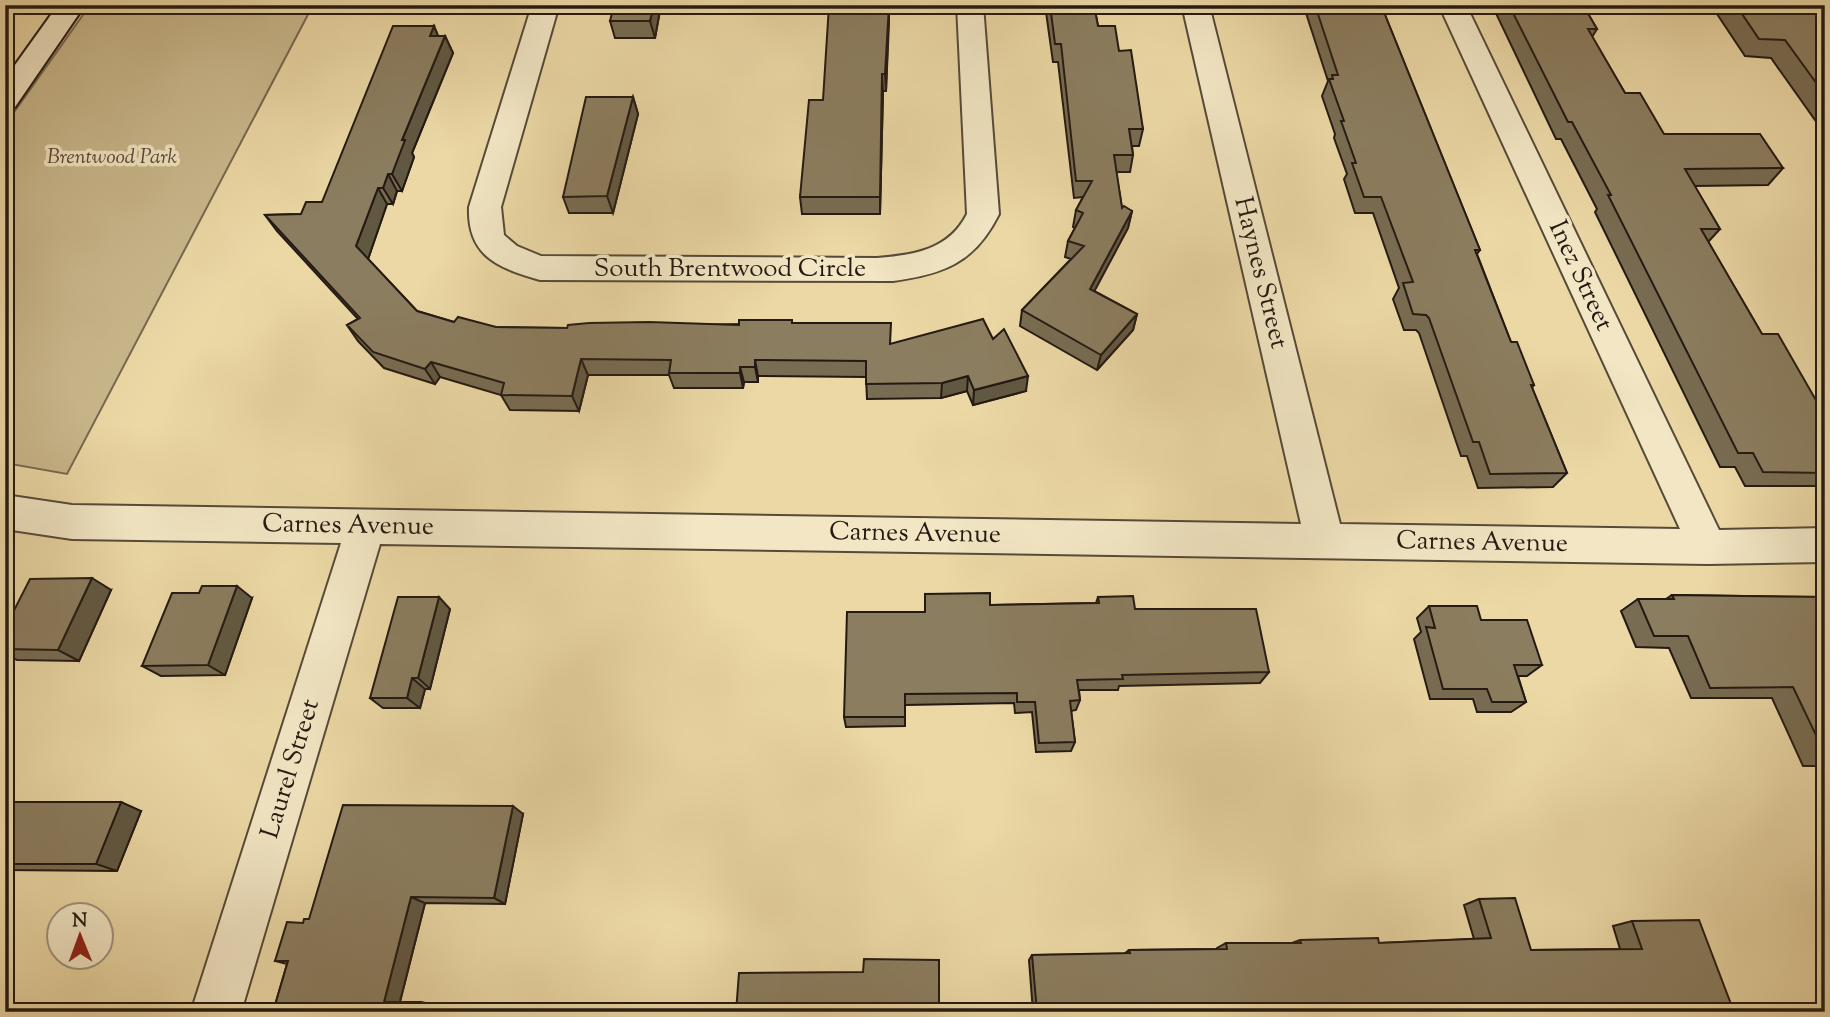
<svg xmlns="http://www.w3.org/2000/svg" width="1830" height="1017" font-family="'Sorts Mill Goudy',serif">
	<rect width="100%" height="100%" fill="#ebd8a5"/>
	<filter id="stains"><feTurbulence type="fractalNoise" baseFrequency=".00286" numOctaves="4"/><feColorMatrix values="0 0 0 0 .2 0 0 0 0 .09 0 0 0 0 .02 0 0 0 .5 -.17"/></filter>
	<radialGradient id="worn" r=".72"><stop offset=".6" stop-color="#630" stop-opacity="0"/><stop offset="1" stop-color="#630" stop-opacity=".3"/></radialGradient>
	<path fill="#c9b88c" stroke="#766950" stroke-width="2" d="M90,5H313L67,474L5,463V125Z"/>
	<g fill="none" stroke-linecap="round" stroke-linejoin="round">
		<defs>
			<path id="street" d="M532,5H559L501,207L504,235L517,246L541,256L877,258C914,255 949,250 967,214L957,5H983L999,214C975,262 945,274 893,281L540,280C499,268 467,257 469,207Z
				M1182,5H1209L1340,524L1680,529L1439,5H1466L1719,530L1825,528V562L1708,564L380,544L241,1012H191L341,543L72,539L5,529V495L72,505L1301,524Z"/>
			<path id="secondary" d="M58,5H85L15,107L5,109V79Z"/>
		</defs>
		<use href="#street" stroke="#564a38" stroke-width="4"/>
		<use href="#secondary" stroke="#241a13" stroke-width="4"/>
		<use href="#street" fill="#f2e6c4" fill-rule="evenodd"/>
		<use href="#secondary" fill="#f2e6c4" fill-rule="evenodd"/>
	</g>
	<path fill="#786c52" stroke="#241a13" stroke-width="2" d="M661,5L655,38H615L610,21Z
		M889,5L886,91H883L880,214H802L800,197L823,100Z
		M1045,5H1094L1098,26L1119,51L1143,129L1139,146H1132L1133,155L1130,172H1116L1122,208L1132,211L1128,228L1094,291L1137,314L1133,330L1097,370L1020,326L1022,310L1071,259L1065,257L1068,241L1075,228L1073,227L1076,210L1083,197L1074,198L1058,62H1053Z
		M1298,5H1381L1480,250L1477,254L1511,342L1534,385L1532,388L1567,473L1553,487L1478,488L1467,456H1461L1419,333L1416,330H1404L1393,299L1399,288L1373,213H1355L1344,179L1347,174L1334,138L1335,134L1322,96L1328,81L1305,10H1300Z
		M1492,5H1583L1597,29L1592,37L1625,93L1664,134L1783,168L1768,185L1694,186L1720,229L1708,242L1762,334L1817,402H1825V486H1745L1735,467H1720L1595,212L1597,209L1561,139H1556Z
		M1711,5H1813L1825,21V134L1771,58L1745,56Z
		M434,26L438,36H445L453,53L412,153L414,157L402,191H397L393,204H387L368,259L417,311L454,322L496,327L567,328L792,323L891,344L993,339L1026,391L973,405L967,391L941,398L867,399L866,377L758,376V382H744L743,388H674L669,375H588L579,411L510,410L501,395L440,377L435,384L384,368L358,341L347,325L358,319L277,231L265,215L301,214L322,202Z
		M633,97L638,114L613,213H569L563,197Z
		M111,590L79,661L17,660L5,654V628Z
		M925,594L990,605L1096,603L1098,597L1135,609L1269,672L1260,683L1119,686L1118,690H1079L1080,700L1076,710L1071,711L1075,742L1071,751L1036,752L1032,712L1015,713L1014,703L905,705V726L846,727L844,717L925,612Z
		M1672,595L1825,597V766H1803L1772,698H1691L1669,648L1636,647L1621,611L1638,599H1666Z
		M252,598L225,675L161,676L142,666Z
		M1429,606L1481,620L1542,665L1527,676H1518L1526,702L1511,712H1477L1473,699H1430L1414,639L1421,632L1417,618Z
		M450,609L430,689H425L420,708H383L370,698Z
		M5,811H141L117,871L5,870Z
		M523,814L505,904L425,903L400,1002L435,1005L434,1012H273L287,964L275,961L303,923Z
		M1479,899L1531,950L1620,949L1613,926L1632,921L1734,1012H1033L1029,960L1032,955L1124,954L1129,950L1217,949V948L1226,943H1292L1300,940L1379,943L1474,939L1464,905Z"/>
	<path fill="#615842" stroke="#241a13" stroke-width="2" d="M654,5H661L655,38L650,21Z
		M889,5V23L886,91L885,74Z
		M434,26L441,43L430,36Z
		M445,36L453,53L412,153L414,157L402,191L392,174L402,140Z
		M882,74L883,91L880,214V197Z
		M633,97L638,114L613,213L607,196Z
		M388,174L397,191L393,204L383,188Z
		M378,188L387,204L367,262L356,246Z
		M1132,211L1128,228L1087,305L1090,289Z
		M1137,314L1133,330L1097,370L1101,355Z
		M581,359L588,375L579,411L572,396Z
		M755,360L758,376V382L755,367Z
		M431,362L440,377L435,384L425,369Z
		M740,367L744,382L743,388L740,373Z
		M968,376L967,391L941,398L942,383Z
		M1028,376L1026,391L973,405L974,390Z
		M92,578L111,590L79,661L58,650Z
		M237,586L252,598L225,675L208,665Z
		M439,597L450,609L430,689L418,678Z
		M412,678L425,689L420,708L407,698Z
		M121,802L141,811L117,871L96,864Z
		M513,806L523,814L505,904L494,898Z
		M411,897L425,903L399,1005L384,1002Z
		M421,1002L435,1005L434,1012H419Z"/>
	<path fill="#8b7d5f" stroke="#241a13" stroke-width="2" d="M614,5H654L650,21H610Z
		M829,5H889L885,74H882L880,197H800L809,100H823Z
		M1050,5H1094L1098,26H1115L1119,51L1131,50L1143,129H1129L1133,155H1114L1122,208L1124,206L1132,211L1090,289L1137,314L1101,355L1022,310L1084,246L1068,241L1083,213L1076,210L1092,181H1076L1061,44H1055Z
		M1315,5H1381L1480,250H1475L1511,342H1517L1534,385H1531L1567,473L1490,474L1479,442H1473L1429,318L1426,315L1413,314L1403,283L1413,282L1381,197H1364L1352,163H1356L1341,121H1344L1329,79H1333L1332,75H1338Z
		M1509,5H1583L1597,29H1588L1625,93H1640L1664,134H1760L1783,168L1685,169L1720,229H1701L1762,334H1778L1817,402H1825V473L1763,472L1753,453H1738L1608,195H1611L1572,122H1568Z
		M1736,5H1813L1825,21V95L1785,40L1759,39Z
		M393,26H434L430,36H445L402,140H405L392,174H388L383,188H378L356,246L417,311L454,322L458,317L496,327L567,328L568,325L589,323L649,322L739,325V320H792V323H891L890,344L983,319L993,339L1004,329L1028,376L974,390L968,376L942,383L866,384V361L755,360V367H740V373H669L671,360L581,359L572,396L501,395L504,383L431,362L425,369L373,352L347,325L360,318L265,215L301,214L306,202H322Z
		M586,97H633L607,196L563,197Z
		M92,578L58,650L5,649V628L30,579Z
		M202,586H237L208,665L142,666L172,593H199Z
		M990,593V605L1099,603L1098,597L1133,596L1135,609H1256L1269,672L1122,675L1123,679L1077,680L1080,700L1070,701L1075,742L1039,743L1035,702H1017V693L905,694V717H844L847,612H925V594Z
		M1672,595L1825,597V754L1793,687L1710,688L1688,636H1654L1638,599H1674Z
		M398,597H439L418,678H412L407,698H370Z
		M1429,606H1477L1481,620H1527L1542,665H1514L1526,702H1492L1487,689H1443L1426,627L1435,628Z
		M9,802H121L96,864H5V811Z
		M343,805L513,806L494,898L411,897L384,1002H421L419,1012H273L288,961H275L287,922L303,923L304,919H309Z
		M1515,898L1531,950L1642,949L1632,921L1699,920L1734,1012H1037L1032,955L1130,953L1129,950L1227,949L1226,943H1301L1300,940L1378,938L1379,943L1491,938L1479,899Z
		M864,959L939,960V1012H736L739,973L863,972Z"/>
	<g text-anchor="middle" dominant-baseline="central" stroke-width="7" stroke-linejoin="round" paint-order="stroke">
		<g font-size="21" font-style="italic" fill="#564937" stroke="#f2e6c4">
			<text x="112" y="158">Brentwood Park</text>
		</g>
		<g font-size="26" fill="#241a13" stroke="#f2e6c4">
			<text x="730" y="269">South Brentwood Circle</text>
			<text transform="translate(1260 273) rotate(76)">Haynes Street</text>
			<text transform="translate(1580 276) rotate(65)">Inez Street</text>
			<text transform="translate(348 526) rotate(1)">Carnes Avenue</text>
			<text transform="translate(915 534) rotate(1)">Carnes Avenue</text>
			<text transform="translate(1482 543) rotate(1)">Carnes Avenue</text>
			<text transform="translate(291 769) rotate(-73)">Laurel Street</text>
		</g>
	</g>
	<rect width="1830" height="1017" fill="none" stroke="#ebd8a5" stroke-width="28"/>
	<rect x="7" y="7" width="1816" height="1003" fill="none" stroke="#241a13" stroke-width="3.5"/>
	<rect x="14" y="14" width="1802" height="989" fill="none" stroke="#241a13" stroke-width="2"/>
	<g transform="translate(80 936) rotate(359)"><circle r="33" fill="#f2e6c4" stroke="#a0947d" stroke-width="2"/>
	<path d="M0-5L12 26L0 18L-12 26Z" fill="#8f2418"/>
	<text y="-10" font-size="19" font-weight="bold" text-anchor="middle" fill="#241a13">N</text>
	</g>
	<rect width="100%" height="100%" filter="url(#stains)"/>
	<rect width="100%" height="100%" fill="url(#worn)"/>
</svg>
